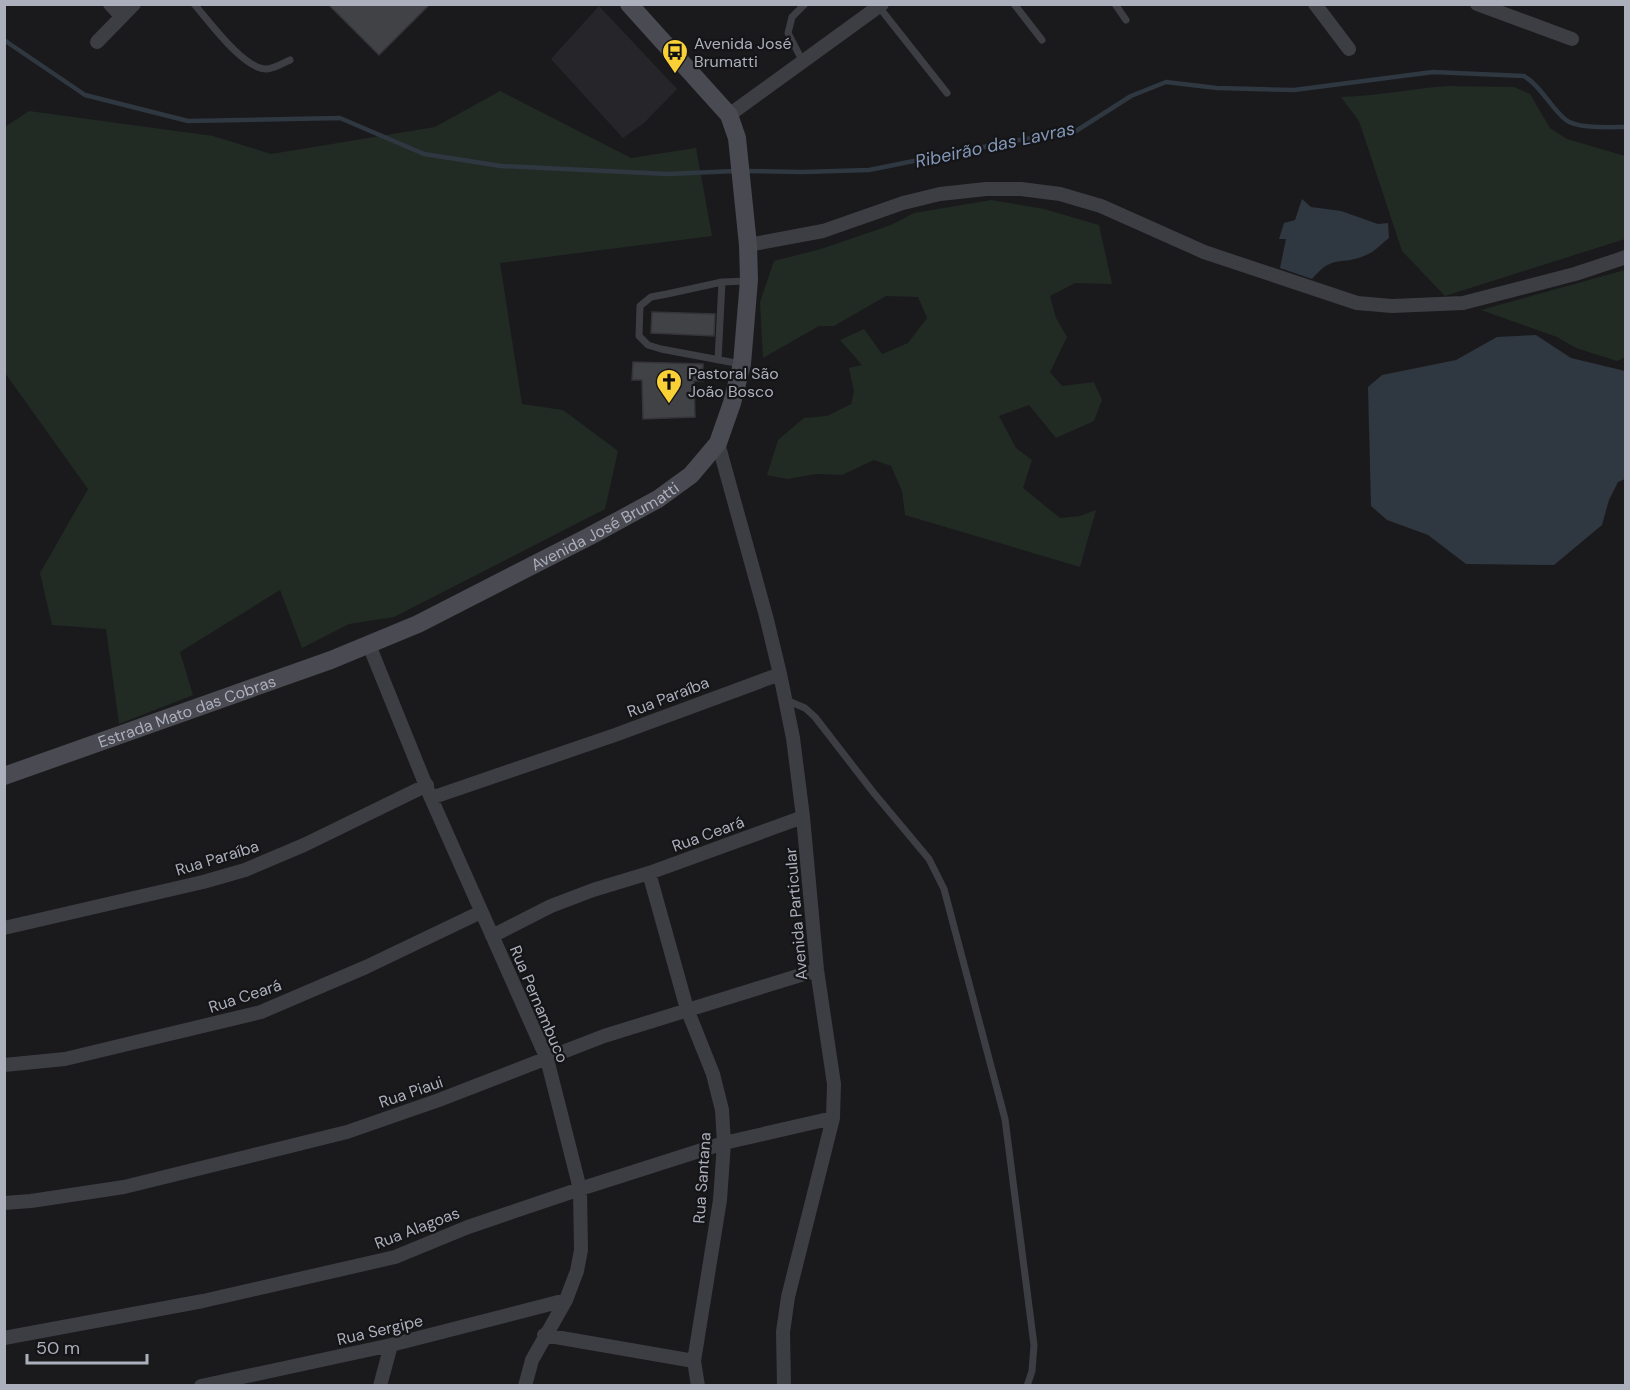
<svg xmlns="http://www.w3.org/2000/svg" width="1630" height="1390" font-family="'DM Sans',sans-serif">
	<rect width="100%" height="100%" fill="#1a1a1c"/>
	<path fill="#26262a" d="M599,6L677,89L644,123L623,138L551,59Z"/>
	<path fill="#212b24" d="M1446,86L1514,87L1530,94L1550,128L1567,139L1625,156V239L1445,296L1402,251L1359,121L1341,97C1376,96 1411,89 1446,86Z
		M500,91L631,158L696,148L712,236L500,263L522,404L563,410L618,451L605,509L394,617L349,624L302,648L280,590L180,652L193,695L119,724L106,629L52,625L40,573L88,489L5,373V127L29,111L213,136L271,154L435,127Z
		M991,200L1044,209L1099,225L1112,284L1075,283L1050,296L1056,318L1067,337L1050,372L1062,386L1094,382L1102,400L1094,421L1056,438L1029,405L999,416L1016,448L1032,460L1023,488L1060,518L1080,516L1096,510L1080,567L905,515L902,491L891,466L874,460L842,475L817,474L787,479L767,475L778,440L804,418L827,416L851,404L854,392L849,368L862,365L840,340L864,329L882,354L908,343L927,318L918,297L886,296L834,326H819L763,358L760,302L774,261L821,249L891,225L914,213Z
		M1625,270V357L1617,361L1576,348L1557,337L1481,310Z"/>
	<path fill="#2f3741" d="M1302,199L1311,207L1341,211L1378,224L1388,223L1389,238C1382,243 1375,252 1366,255C1341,267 1335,252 1312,279L1280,268L1286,239H1279L1284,223L1295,220Z
		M1536,335L1571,358L1625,371V479L1618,482L1609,500L1602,525L1554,565L1466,564L1428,535L1387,520L1371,506L1368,387L1382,375L1456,360L1497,337Z"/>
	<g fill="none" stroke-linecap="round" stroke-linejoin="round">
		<path stroke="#2f3741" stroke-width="4.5" d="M4,40L85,95L188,121L340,118L424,154L501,166L668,174L735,171
			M743,171L803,172L869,170L1013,141L1076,131L1131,96L1166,82L1217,88L1294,90L1433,72L1524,76C1542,87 1550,107 1566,120C1577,129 1611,127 1626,127"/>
	</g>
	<path fill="#414246" stroke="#353439" stroke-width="1.5" d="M328,4H430L379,55Z
		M652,312L715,314L714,336L651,333Z
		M633,362L703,364V381H694L695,417L643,419L642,380H632Z"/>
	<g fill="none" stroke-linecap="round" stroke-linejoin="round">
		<path stroke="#3d3d44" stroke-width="7" d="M194,4C209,21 244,70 267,69C275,68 283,63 290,60
			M1014,4L1042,40
			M1115,4L1126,20
			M879,7L947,93
			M803,62L788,33L792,17L805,4
			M718,360L722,282
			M741,364L661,349L648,345L639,336L640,306L651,297L667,294L722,282L747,281
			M786,700L805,708L815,717L873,792L929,859L944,889L1005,1119L1034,1345L1032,1371L1027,1386"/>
		<path stroke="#3d3d44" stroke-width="14" d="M110,4L121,16
			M1315,4L1349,49
			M1477,4L1572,39
			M97,42L134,4
			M729,115L882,4
			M748,245L823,231L903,203L940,194L986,189H1021L1060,194L1101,206L1204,252L1357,303L1392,306L1463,303L1575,274L1626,257
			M718,443L766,616L780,674L793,738L803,817L817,970L834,1084L833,1118L788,1297L783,1332L784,1386
			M369,645L431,798L547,1059L580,1189L581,1250L577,1271L566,1300L532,1360L525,1386
			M431,798L615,735L780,674
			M649,873L687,1009L713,1074L722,1110L724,1143L720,1200L694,1361L698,1386
			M4,928L203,882L245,870L304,845L427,785
			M492,936L551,906L593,890L649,873L803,817
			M4,1065L65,1059L261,1012L366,967L481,912
			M4,1203L31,1201L124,1187L347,1132L439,1100L604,1036L817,970
			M544,1335L694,1361
			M4,1338L203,1301L395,1257L468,1227L580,1189L724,1143L833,1118
			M201,1386L391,1345L566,1300
			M380,1386L391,1345"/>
		<path stroke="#494a52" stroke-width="18" id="s1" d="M4,776L331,660L418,624L590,536L658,499L691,475L718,443L732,403L742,364L749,280L748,245L737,138L729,115L629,4"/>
	</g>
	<defs>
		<symbol id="bus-pin" viewBox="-11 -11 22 30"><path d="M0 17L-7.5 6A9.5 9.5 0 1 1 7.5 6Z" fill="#f9d136" stroke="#151518"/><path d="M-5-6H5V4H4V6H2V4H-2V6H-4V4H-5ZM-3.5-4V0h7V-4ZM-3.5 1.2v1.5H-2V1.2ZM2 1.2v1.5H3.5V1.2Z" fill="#111"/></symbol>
		<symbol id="church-pin" viewBox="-11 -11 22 30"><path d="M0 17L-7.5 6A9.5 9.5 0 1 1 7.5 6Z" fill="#f9d136" stroke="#151518"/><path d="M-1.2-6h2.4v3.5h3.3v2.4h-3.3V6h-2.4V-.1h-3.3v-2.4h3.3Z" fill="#111"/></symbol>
	</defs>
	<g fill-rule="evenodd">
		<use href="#bus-pin" x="660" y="37" width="30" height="40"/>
		<use href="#church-pin" x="654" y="367" width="30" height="40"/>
	</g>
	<g text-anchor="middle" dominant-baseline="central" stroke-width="4.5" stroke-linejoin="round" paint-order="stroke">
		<g font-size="16" fill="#acafbc" stroke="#151518" text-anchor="start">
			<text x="694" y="43">Avenida José<tspan x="694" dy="18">Brumatti</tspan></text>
			<text x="688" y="373">Pastoral São<tspan x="688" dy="18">João Bosco</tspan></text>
		</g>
		<g font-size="16" fill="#acafbc" stroke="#151518">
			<text stroke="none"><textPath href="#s1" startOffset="652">Avenida José Brumatti</textPath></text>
			<text transform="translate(668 697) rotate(-21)">Rua Paraíba</text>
			<text stroke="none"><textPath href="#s1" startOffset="194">Estrada Mato das Cobras</textPath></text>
			<text transform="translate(708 834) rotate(-20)">Rua Ceará</text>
			<text transform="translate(217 858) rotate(-17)">Rua Paraíba</text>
			<text transform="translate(796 914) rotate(-95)">Avenida Particular</text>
			<text transform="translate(245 996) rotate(-18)">Rua Ceará</text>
			<text transform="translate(539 1004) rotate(67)">Rua Pernambuco</text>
			<text transform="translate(411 1092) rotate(-19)">Rua Piaui</text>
			<text transform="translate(702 1178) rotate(-86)">Rua Santana</text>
			<text transform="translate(417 1228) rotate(-21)">Rua Alagoas</text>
			<text transform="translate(380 1330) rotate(-13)">Rua Sergipe</text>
		</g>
		<g font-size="18" font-style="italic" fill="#8398b8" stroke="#151518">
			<text transform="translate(995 145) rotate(-12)">Ribeirão das Lavras</text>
		</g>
	</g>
	<rect width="1630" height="1390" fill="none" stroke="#acafbc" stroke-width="12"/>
	<path d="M27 1354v9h120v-9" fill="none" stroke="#acafbc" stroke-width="3"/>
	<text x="36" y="1354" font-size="18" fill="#acafbc" stroke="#151518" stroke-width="4.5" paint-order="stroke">50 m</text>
</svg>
